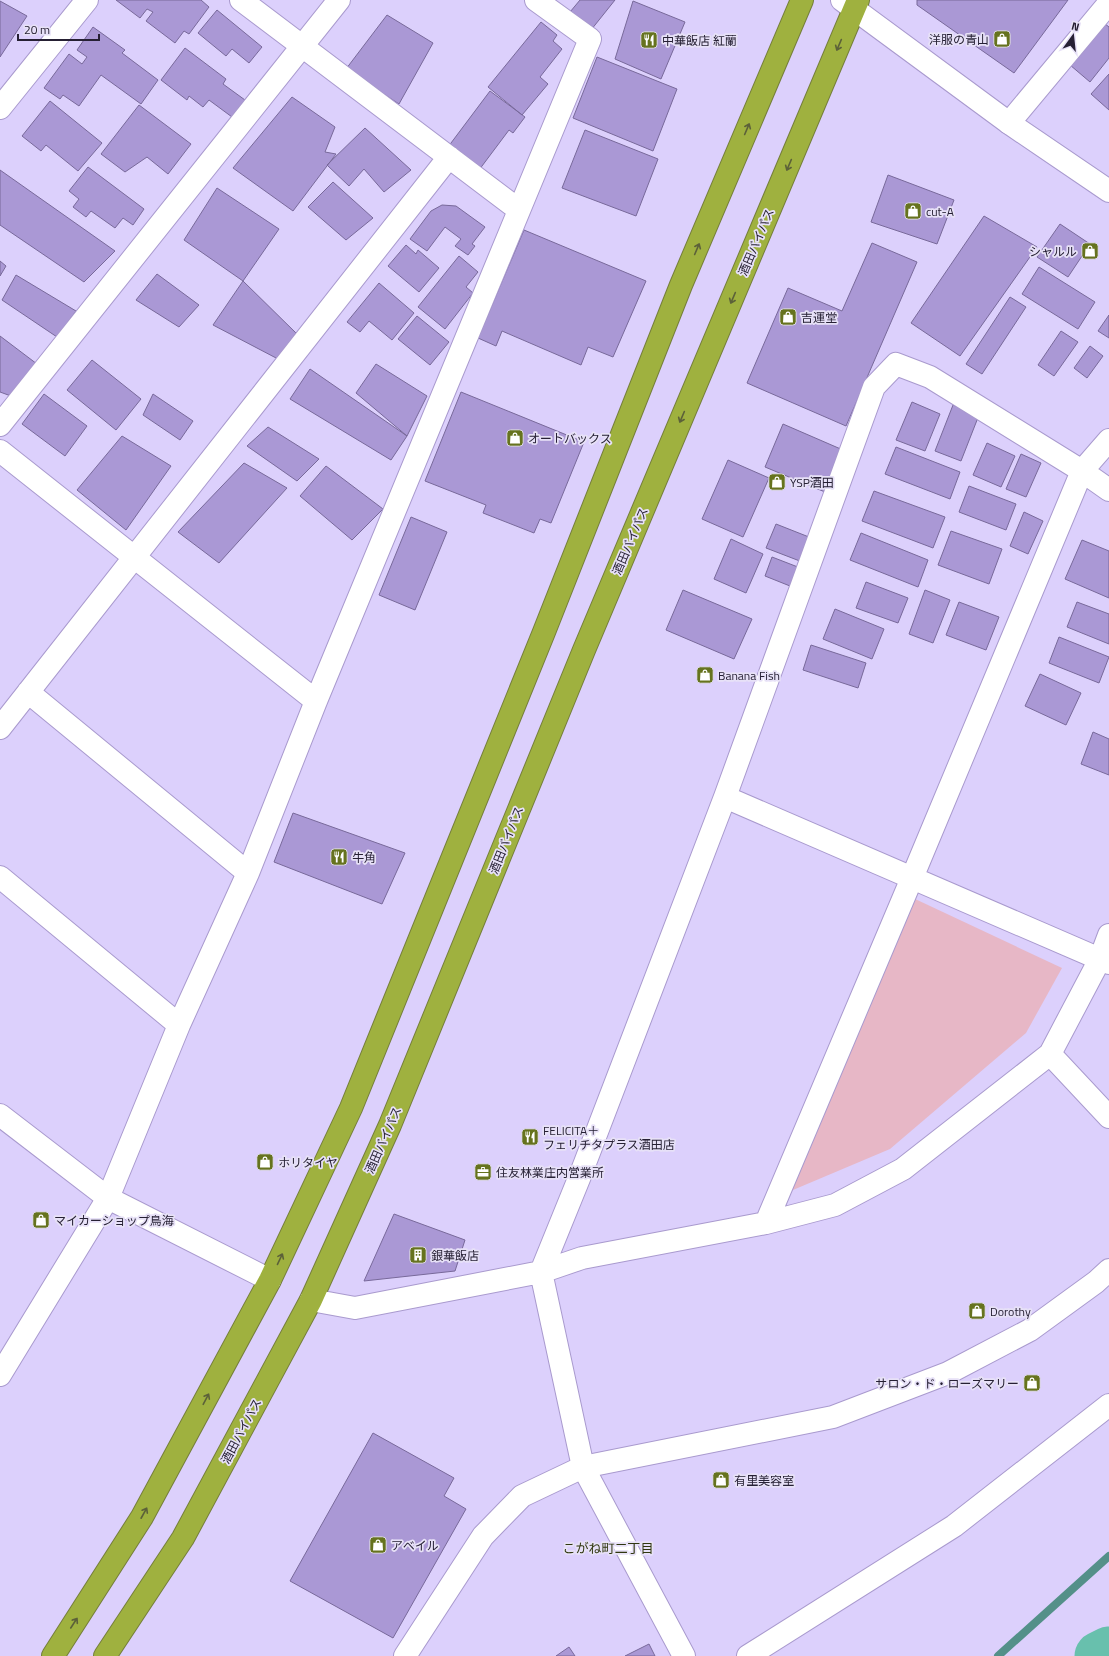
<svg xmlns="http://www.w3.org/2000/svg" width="1109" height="1656" font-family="'Titillium Web','Noto Sans JP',sans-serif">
	<rect width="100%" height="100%" fill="#dcd0fc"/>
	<path fill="#e7b7c6" d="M913,898L1062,968L1026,1033L890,1149L774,1198Z"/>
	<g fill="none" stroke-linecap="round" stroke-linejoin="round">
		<path stroke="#549089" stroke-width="8" d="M998,1656L1109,1556"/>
		<path stroke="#68c0ad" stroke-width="49" d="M1099,1656L1109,1651"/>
	</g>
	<path fill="#aa98d5" stroke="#78699a" d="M116,0H201L209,7L189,34L184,31L175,43L146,21L153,12L147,9L140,18Z
		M580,0H615L591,30L570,12Z
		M917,0H1068L1014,73L917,5Z
		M0,1L27,16L0,57Z
		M633,1L685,22L661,79L615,59Z
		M217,10L262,47L249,63L232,49L226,56L198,33Z
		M387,15L433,43L399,104L346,69Z
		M541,22L557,35L553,41L562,49L540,77L548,84L522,115L488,87Z
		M1104,23L1109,27V58L1090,82L1070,65Z
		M93,27L125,50L122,53L158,80L141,104L101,75L79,106L63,95L60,99L44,88L69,54L82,64L87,57L77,50Z
		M185,48L226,79L223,84L245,100L232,117L209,100L203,107L189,96L187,100L161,80Z
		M597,57L677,89L653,151L573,118Z
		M1109,74V110L1091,94Z
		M490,91L525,117L513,133L509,130L479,170L448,147Z
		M292,97L335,127L325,152L336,154L293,211L233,168Z
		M50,101L102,143L78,171L46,145L41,151L22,136Z
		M139,105L191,144L168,174L147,157L125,172L101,154Z
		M365,128L411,170L384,192L364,169L349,186L327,165Z
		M585,130L658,159L636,216L562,188Z
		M88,167L144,209L133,225L123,218L115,228L91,211L86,217L73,207L79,199L69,191Z
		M0,170L115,251L84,282L0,225Z
		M888,175L954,200L937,244L871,222Z
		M333,182L373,218L346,240L308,207Z
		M217,188L279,229L243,281L184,240Z
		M442,205L456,206L485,227L472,244L475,246L468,255L455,246L461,239L445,227L427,251L410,239L431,211Z
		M984,216L1037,247L960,356L911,323Z
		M1060,224L1090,244L1068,277L1037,257Z
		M524,230L646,281L613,357L588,347L581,365L502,331L496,346L478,338Z
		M872,243L917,262L846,426L747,383L788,288L842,311Z
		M406,245L416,254L418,250L439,268L419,292L388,266Z
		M459,256L478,272L466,287L473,293L445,329L418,307Z
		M0,261L6,266L0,276Z
		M1039,267L1095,302L1078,329L1022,294Z
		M157,274L199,305L179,327L136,300Z
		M16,275L76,311L57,337L2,300Z
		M243,281L296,333L278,359L213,325Z
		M379,283L414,313L392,340L369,321L360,332L347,322Z
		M1010,297L1026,307L982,374L966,364Z
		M1109,315V338L1098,331Z
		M417,316L449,342L430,365L398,339Z
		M1061,331L1078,342L1054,376L1038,365Z
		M0,336L37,364L11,396L0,392Z
		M1090,346L1103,356L1087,378L1074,368Z
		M92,360L141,399L116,430L67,390Z
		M376,364L427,396L407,436L356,393Z
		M310,369L407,436L391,460L290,399Z
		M461,392L584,442L551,523L540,519L534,533L483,513L486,505L425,481Z
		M44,394L87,426L65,456L22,424Z
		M153,394L193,421L180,440L143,415Z
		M912,402L940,414L925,451L896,440Z
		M953,405L979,415L961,461L935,451Z
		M783,424L843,450L825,492L765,467Z
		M268,427L319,459L297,481L247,446Z
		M122,436L171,466L126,530L77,490Z
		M987,443L1015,456L1001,487L973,475Z
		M896,447L960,472L950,499L885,474Z
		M1021,454L1041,463L1026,497L1006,489Z
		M728,460L769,478L743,537L702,519Z
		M244,463L287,488L219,563L178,532Z
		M326,466L383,509L352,540L300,496Z
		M969,486L1016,504L1006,530L959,512Z
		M874,491L945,517L933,548L862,521Z
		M1024,512L1043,521L1028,554L1010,546Z
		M411,517L447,532L415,610L379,595Z
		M776,524L814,539L805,563L766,548Z
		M951,531L1002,549L989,584L938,565Z
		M861,533L928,560L918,587L850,560Z
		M731,539L763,554L746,593L714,579Z
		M1082,540L1109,551V598L1065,579Z
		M772,557L803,569L795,588L765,576Z
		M866,582L908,598L898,623L856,608Z
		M683,590L752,619L734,659L666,630Z
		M925,590L950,600L933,643L909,634Z
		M959,602L999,617L986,650L946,635Z
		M1077,602L1109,614V644L1067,627Z
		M835,609L884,629L872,659L823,639Z
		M1059,637L1109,657L1099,683L1049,663Z
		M811,645L866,663L858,688L803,670Z
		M1040,674L1081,693L1066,725L1025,706Z
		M1093,732L1109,739V775L1081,764Z
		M293,813L405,853L382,904L274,862Z
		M394,1214L465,1240L455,1271L364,1281Z
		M373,1433L454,1478L444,1496L466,1509L393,1638L290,1581Z
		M649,1644L655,1656H625Z
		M569,1647L575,1656H556Z"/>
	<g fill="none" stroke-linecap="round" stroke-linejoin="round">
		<defs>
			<path id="street" d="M241,0L519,210
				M0,108L87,0
				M1009,123L1109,3
				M0,425L339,0
				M0,451L316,701
				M28,692L248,873
				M0,728L449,157
				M725,797L1109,963
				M0,877L179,1025
				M1050,1054L1109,1117
				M0,1115L108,1198L270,1280
				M766,1223L912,878L1082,471L1109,440
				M311,1300L355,1308L541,1272L582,1258L766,1223L835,1205L903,1169L1050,1054L1100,959L1109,935
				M0,1375L108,1198L179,1025L248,873L316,701L590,39L536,0
				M684,1656L583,1467L541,1272L580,1176L725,797L874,387L896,364L930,377L1082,471L1109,490
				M748,1656L954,1526L1109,1405"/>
			<path id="secondary" d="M842,0L1009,123L1109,191
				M405,1656L483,1536L522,1496L583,1467L833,1417L948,1373L1030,1330L1096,1282L1109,1270"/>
			<path id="highway" d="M53,1656L142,1517L270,1280L351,1108L544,632L681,285L802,0
				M105,1656L183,1538L311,1300L390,1125L584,650L858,0"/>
		</defs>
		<use href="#street" stroke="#a99ace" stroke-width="24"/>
		<use href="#secondary" stroke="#a99ace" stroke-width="24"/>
		<use href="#highway" stroke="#757e3b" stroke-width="24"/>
		<use href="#street" stroke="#fff" stroke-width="22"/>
		<use href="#secondary" stroke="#fff" stroke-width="22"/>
		<use href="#highway" stroke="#9fb13f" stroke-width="22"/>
	</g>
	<defs><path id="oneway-shaft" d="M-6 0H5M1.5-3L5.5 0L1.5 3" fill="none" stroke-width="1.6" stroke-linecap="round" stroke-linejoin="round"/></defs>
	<g stroke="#5c6139">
		<use href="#oneway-shaft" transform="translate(839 45) rotate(113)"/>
		<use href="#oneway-shaft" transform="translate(747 129) rotate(-67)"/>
		<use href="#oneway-shaft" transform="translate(789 165) rotate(113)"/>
		<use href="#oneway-shaft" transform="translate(697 249) rotate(-67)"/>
		<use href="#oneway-shaft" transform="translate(733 298) rotate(113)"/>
		<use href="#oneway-shaft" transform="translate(682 417) rotate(113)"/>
		<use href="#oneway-shaft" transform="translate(280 1259) rotate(-65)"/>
		<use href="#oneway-shaft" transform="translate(206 1399) rotate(-62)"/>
		<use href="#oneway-shaft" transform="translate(144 1513) rotate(-61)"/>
		<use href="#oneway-shaft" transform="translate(74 1623) rotate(-57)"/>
	</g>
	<defs>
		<symbol id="shop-square" viewBox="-11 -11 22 22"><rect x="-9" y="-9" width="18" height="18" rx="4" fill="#66731e" stroke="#e7e1f7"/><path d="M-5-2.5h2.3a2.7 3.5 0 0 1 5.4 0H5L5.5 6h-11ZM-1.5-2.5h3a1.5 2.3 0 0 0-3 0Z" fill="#fff"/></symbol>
		<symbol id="restaurant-square" viewBox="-11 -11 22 22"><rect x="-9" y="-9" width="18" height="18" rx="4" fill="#66731e" stroke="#e7e1f7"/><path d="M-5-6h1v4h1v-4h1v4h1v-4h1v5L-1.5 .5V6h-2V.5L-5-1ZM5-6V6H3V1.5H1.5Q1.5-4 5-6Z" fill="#fff"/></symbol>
		<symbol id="office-square" viewBox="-11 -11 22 22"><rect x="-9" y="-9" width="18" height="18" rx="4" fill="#66731e" stroke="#e7e1f7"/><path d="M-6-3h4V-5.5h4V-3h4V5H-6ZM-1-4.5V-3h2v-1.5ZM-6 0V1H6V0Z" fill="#fff"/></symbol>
		<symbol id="building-square" viewBox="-11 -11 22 22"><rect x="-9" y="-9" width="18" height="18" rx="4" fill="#66731e" stroke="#e7e1f7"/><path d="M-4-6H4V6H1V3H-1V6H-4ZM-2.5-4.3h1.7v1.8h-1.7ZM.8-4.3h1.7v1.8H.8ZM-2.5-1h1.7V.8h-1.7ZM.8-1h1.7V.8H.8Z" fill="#fff"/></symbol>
	</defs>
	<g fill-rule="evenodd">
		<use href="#shop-square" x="992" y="29" width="20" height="20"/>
		<use href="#restaurant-square" x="639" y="30" width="20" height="20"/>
		<use href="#shop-square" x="903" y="201" width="20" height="20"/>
		<use href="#shop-square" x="1080" y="241" width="20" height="20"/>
		<use href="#shop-square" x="778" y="307" width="20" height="20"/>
		<use href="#shop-square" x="505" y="428" width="20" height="20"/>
		<use href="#shop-square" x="767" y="472" width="20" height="20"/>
		<use href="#shop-square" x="695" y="665" width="20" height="20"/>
		<use href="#restaurant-square" x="329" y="847" width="20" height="20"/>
		<use href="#restaurant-square" x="520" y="1127" width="20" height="20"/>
		<use href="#shop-square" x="255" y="1152" width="20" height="20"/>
		<use href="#office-square" x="473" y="1162" width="20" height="20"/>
		<use href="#shop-square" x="31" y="1210" width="20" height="20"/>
		<use href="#building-square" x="408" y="1245" width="20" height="20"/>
		<use href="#shop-square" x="967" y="1301" width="20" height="20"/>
		<use href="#shop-square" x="1022" y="1373" width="20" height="20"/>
		<use href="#shop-square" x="711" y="1470" width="20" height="20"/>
		<use href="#shop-square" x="368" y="1535" width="20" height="20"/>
	</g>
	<g text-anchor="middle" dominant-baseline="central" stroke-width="3.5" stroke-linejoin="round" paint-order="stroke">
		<g font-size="12" fill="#262034" stroke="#e7e1f7" text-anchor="start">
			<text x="989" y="39" text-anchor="end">洋服の青山</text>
			<text x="662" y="40">中華飯店 紅蘭</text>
			<text x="926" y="211">cut-A</text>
			<text x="1077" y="251" text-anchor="end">シャルル</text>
			<text x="801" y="317">吉運堂</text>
			<text x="528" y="438">オートバックス</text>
			<text x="790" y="482">YSP酒田</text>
			<text x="718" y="675">Banana Fish</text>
			<text x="352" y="857">牛角</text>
			<text x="543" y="1130">FELICITA＋<tspan x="543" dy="14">フェリチタプラス酒田店</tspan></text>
			<text x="278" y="1162">ホリタイヤ</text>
			<text x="496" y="1172">住友林業庄内営業所</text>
			<text x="54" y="1220">マイカーショップ鳥海</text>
			<text x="431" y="1255">銀華飯店</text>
			<text x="990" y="1311">Dorothy</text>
			<text x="1019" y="1383" text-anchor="end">サロン・ド・ローズマリー</text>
			<text x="734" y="1480">有里美容室</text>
			<text x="391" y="1545">アベイル</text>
		</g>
		<g font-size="12" fill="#262034" stroke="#e7e1f7">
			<text transform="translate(756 242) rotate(-67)">酒田バイパス</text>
			<text transform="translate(630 541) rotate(-67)">酒田バイパス</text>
			<text transform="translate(506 840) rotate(-68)">酒田バイパス</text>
			<text transform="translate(383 1140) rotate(-66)">酒田バイパス</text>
			<text transform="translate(241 1431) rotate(-62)">酒田バイパス</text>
		</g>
		<g font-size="13" fill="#30370f" stroke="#e7e1f7">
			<text x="608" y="1548">こがね町二丁目</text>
		</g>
	</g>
	<g transform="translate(1073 36) rotate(15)" stroke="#e7e1f7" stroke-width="3" paint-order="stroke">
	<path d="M0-3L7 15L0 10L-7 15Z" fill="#262034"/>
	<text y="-6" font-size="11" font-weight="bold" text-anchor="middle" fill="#262034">N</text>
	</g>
	<path d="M18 34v6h81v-6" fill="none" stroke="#262034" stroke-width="2"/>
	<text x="24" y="34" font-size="12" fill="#262034" stroke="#e7e1f7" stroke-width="3" paint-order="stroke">20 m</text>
</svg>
